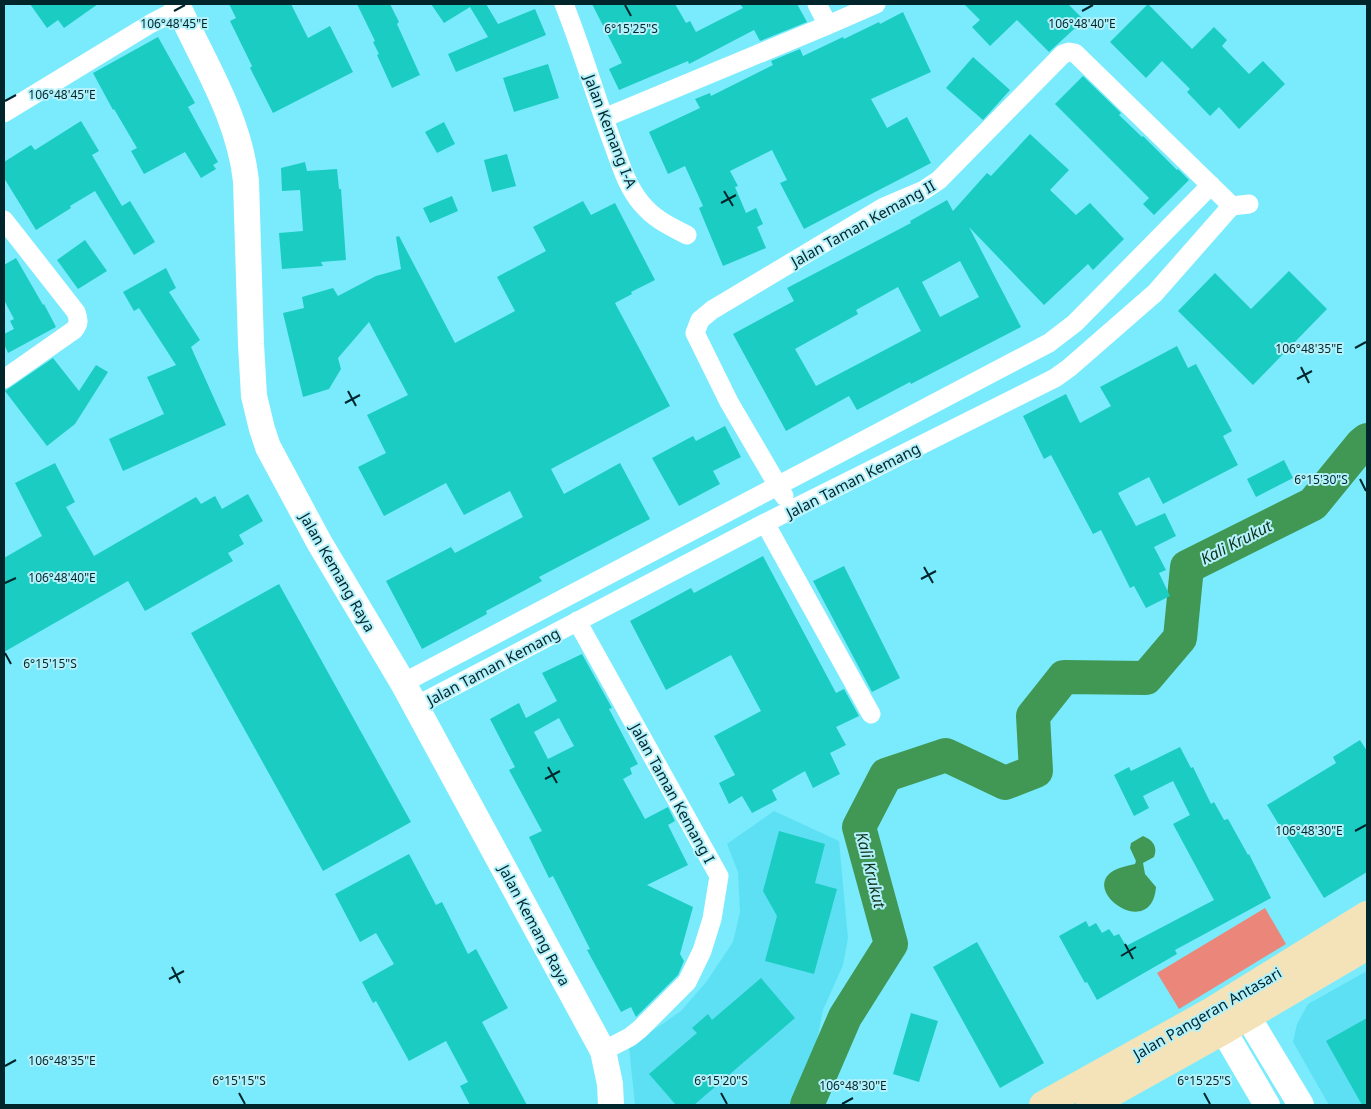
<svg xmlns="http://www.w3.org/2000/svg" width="1371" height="1109" font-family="'Noto Sans',sans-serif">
	<rect width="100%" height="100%" fill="#79ebfd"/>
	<path fill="#5de0f3" d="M774,811L839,841L848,938L843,965L823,1010L808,1086L798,1102L794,1105H635L629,1047L681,1011L707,981L733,942L740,912L738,872L727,844Z
		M1367,971V1105H1329L1293,1042L1297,1024L1308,1004Z"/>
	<path fill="#ea877a" d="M1265,908L1286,944L1179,1009L1157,973Z"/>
	<path fill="#419754" d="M1143,836C1153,840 1158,847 1154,857L1143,863L1145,874L1156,887C1152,939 1086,896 1109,874C1115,868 1127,866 1135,864L1136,861L1130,848L1131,843Z"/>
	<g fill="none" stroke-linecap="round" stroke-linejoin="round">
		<path stroke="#419754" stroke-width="34" d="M807,1105L845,1017L891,944L859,827L886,775L946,755L1005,783L1036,771L1033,716L1064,677L1146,678L1180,638L1187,567L1313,504L1362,444L1367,440"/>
	</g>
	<path fill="#1bccc3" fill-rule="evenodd" d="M30,4H98L64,28L58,20L47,28Z
		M229,4H291L308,38L330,26L353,72L273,113L250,68L252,66L230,21L236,18Z
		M357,4H390L399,22L397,24L420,75L392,88L377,55L379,54L373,42L375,41Z
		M431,4H486L498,24L535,9L546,35L456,72L448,54L488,37L470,7L444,23Z
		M592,4H675L686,23L690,21L696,32L743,8L740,4H797L807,22L760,41L754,30L689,64L688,61L619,90L609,69L622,63Z
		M964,4H1068L1084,20L1049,52L1017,20L990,46L972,27L980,20Z
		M1148,4L1192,49L1214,27L1227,40L1222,46L1249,74L1263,61L1285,84L1239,129L1219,107L1210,116L1187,92L1190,89L1162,61L1146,78L1110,42Z
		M903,12L931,72L871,99L887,128L907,117L931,163L804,229L780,183L787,180L772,150L730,171L738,186L735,187L746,213L756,208L763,224L757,227L766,248L723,266L699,208L703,206L685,166L668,174L649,132L700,108L695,99L710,93L711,96L773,65L771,61L800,49L803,56L843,37L844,39L879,22L880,24Z
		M158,37L195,103L188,107L218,162L213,165L216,169L201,178L185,152L144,174L131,151L137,148L114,109L113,110L93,73Z
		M973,57L1010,90L983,120L946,88Z
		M548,64L559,98L514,112L503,78Z
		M1083,76L1121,113L1119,115L1142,137L1143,136L1177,170L1178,169L1189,180L1154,215L1143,204L1149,198L1055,104Z
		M81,121L99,151L92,155L122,206L130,201L155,242L134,255L95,191L70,206L71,208L36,230L4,178V162L31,145L35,150Z
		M444,122L455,144L437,153L425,132Z
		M1030,134L1069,170L1050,190L1076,215L1090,203L1124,239L1093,270L1088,264L1044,305L969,227L1021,327L911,384L910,382L857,410L849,396L786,431L733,334L794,301L787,288L911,223L910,221L947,200L953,211L987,173L991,176ZM960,261L979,297L940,317L922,282ZM898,287L921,331L816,386L795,349L858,314L856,310Z
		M507,154L516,186L492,192L484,160Z
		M305,162L307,171L337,169L339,189H341L346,260L321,262L323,266L282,269L279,233L303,231L300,190L282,191L281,168Z
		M452,196L458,211L430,223L423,208Z
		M583,201L591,215L615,203L655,280L631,292L632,294L615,303L670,406L551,469L564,494L620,463L650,519L539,577L542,581L486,611L487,614L422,649L386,581L451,547L455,553L523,517L510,491L464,515L446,483L384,516L358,467L386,453L367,415L408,395L369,322L338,358L341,369L329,389L303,397L283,313L304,308L302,297L333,288L338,296L376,276L401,269L396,237L399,236L455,343L515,311L497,277L546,251L533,227Z
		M85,240L107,271L78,289L57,260Z
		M16,258L43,305L44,304L56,327L8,353L4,344V334L14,329L10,321L14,319L4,300V265Z
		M166,268L176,288L169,292L200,340L191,347L226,425L123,471L109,439L164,414L147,377L176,365L139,308L134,311L123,292Z
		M1289,271L1327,309L1253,385L1178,311L1215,273L1251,309Z
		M1177,346L1188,368L1196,364L1232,431L1223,436L1238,465L1163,504L1149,477L1118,493L1136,526L1165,513L1176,536L1154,547L1166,570L1159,573L1170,596L1146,608L1134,586L1130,588L1101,530L1093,534L1051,455L1044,459L1023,416L1066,394L1080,423L1111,406L1100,387Z
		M53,358L79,391L96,365L108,372L75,424L47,446L5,391Z
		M725,426L741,457L713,471L720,484L679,506L652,458L693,436L696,441Z
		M1284,460L1293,478L1256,497L1247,479Z
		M55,463L75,502L66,507L94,556L196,497L201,504L215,496L222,509L248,494L263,521L239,535L244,544L228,553L233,561L145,611L128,581L4,652V558L42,536L15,483Z
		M763,556L836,693L844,689L859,716L836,727L846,745L830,753L840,774L813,788L805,771L772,790L777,800L752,813L742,796L729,804L719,783L735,775L714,736L761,711L731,655L666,690L630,621L691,588L694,593Z
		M844,566L900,678L872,692L813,581Z
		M279,584L411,822L323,871L191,633Z
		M582,654L612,708L609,709L638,764L630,768L632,774L623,779L645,819L668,807L675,821L668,825L688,865L647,885L693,907L680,954L684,961L678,975L636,1017L631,1007L621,1012L587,950L590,949L553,876L549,878L529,837L542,831L509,770L515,767L490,719L519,703L526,718L557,701L542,673ZM559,718L574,746L548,759L534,732Z
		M1360,740L1367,751V872L1324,898L1267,805L1336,763L1333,757Z
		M1180,747L1191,768L1193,767L1211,804L1214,802L1224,820L1228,819L1248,855L1249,854L1271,898L1175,950L1177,954L1097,1000L1087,982L1085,983L1059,936L1086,921L1089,927L1096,923L1102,933L1109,929L1114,936L1119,934L1126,946L1214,900L1173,824L1190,815L1173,781L1143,796L1149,808L1134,816L1114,775L1129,767L1131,771Z
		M779,831L825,844L815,883L837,889L814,974L765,961L777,916L763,891Z
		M409,854L436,905L442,902L468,954L476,949L508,1008L482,1022L527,1105H470L460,1086L468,1082L446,1041L409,1061L376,1001L373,1003L362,982L394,964L376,933L360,942L335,894Z
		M977,942L1044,1063L1000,1088L933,967Z
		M761,978L795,1018L694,1105H676L649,1074L697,1033L692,1028L708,1014L712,1020Z
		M911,1013L938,1021L919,1082L893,1074Z
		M1367,1018V1105H1362L1326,1041Z"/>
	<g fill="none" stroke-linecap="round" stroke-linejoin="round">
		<path stroke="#fff" stroke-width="19" d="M564,4C582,49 595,95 612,141C620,162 626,185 641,203C654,219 669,226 687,235
			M817,4L828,25
			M4,113L150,24L179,9
			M604,118L828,25L876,4
			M4,220L76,312C79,320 79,324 74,330L4,379
			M784,496L729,402L695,333L700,320L712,310L884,207L924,190L939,180L1063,54L1069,52L1075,53L1232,206
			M765,523L871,714
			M577,621L719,876L712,919L702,951L687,982L640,1029L630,1037L603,1051
			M403,683L1049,343L1075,323L1211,185
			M416,706L765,523L1055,378L1069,368L1155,293L1228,210L1232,206L1249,204"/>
		<path stroke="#fff" stroke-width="26" d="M177,4C203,62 239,116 246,181L251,344L254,396L262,429L268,447L319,542L403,683L603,1051L610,1084L611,1105
			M1237,999L1301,1105
			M1212,1011L1267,1105"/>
		<path stroke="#f4e3b9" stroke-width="28" d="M1043,1105L1212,1011L1367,915
			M1090,1105L1226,1029L1367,946"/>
	</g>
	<path fill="none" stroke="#00262b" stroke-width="2" d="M625,5L631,16M174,11L185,5M1082,11L1093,5M5,101L16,95M724,191L733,206M721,203L736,195M1355,348L1366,342M1301,367L1309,383M1297,379L1312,371M348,391L356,406M345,403L360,395M1360,479L1366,491M924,567L933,583M921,579L936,571M5,583L16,578M5,653L11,664M548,767L557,783M545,779L560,771M1355,831L1366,825M1125,944L1133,959M1121,956L1136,947M172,967L180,983M169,979L184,971M5,1066L16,1060M239,1093L245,1104M721,1093L727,1104M1204,1093L1210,1104M842,1104L853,1098"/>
	<g text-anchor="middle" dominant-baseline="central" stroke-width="4" stroke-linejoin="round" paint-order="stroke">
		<g font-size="15" fill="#00262b" stroke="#b3f1fb">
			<text transform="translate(611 131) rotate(69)">Jalan Kemang I-A</text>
			<text transform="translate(863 223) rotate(-29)">Jalan Taman Kemang II</text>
			<text transform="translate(853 480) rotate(-27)">Jalan Taman Kemang</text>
			<text transform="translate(338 572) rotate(60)">Jalan Kemang Raya</text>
			<text transform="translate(493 666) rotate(-28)">Jalan Taman Kemang</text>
			<text transform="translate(673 793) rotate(61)">Jalan Taman Kemang I</text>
			<text transform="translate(535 925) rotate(62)">Jalan Kemang Raya</text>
			<text transform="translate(1207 1013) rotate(-30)">Jalan Pangeran Antasari</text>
		</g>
		<g font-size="16" font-style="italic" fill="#0e3217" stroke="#b3f1fb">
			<text transform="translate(1236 542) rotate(-27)">Kali Krukut</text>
			<text transform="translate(871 870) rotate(76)">Kali Krukut</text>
		</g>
	</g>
	<g font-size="12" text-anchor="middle" fill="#00262b" stroke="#b3f1fb" stroke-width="4" stroke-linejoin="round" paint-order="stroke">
		<text x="174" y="28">106°48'45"E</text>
		<text x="1082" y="28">106°48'40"E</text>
		<text x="631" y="33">6°15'25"S</text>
		<text x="62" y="99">106°48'45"E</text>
		<text x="1309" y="353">106°48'35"E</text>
		<text x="1321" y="484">6°15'30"S</text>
		<text x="62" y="582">106°48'40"E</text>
		<text x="50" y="668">6°15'15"S</text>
		<text x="1309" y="835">106°48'30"E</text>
		<text x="62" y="1065">106°48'35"E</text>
		<text x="239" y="1085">6°15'15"S</text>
		<text x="721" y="1085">6°15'20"S</text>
		<text x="1204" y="1085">6°15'25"S</text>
		<text x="853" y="1090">106°48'30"E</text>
	</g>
	<rect width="1371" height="1109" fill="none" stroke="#00262b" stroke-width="10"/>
</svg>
